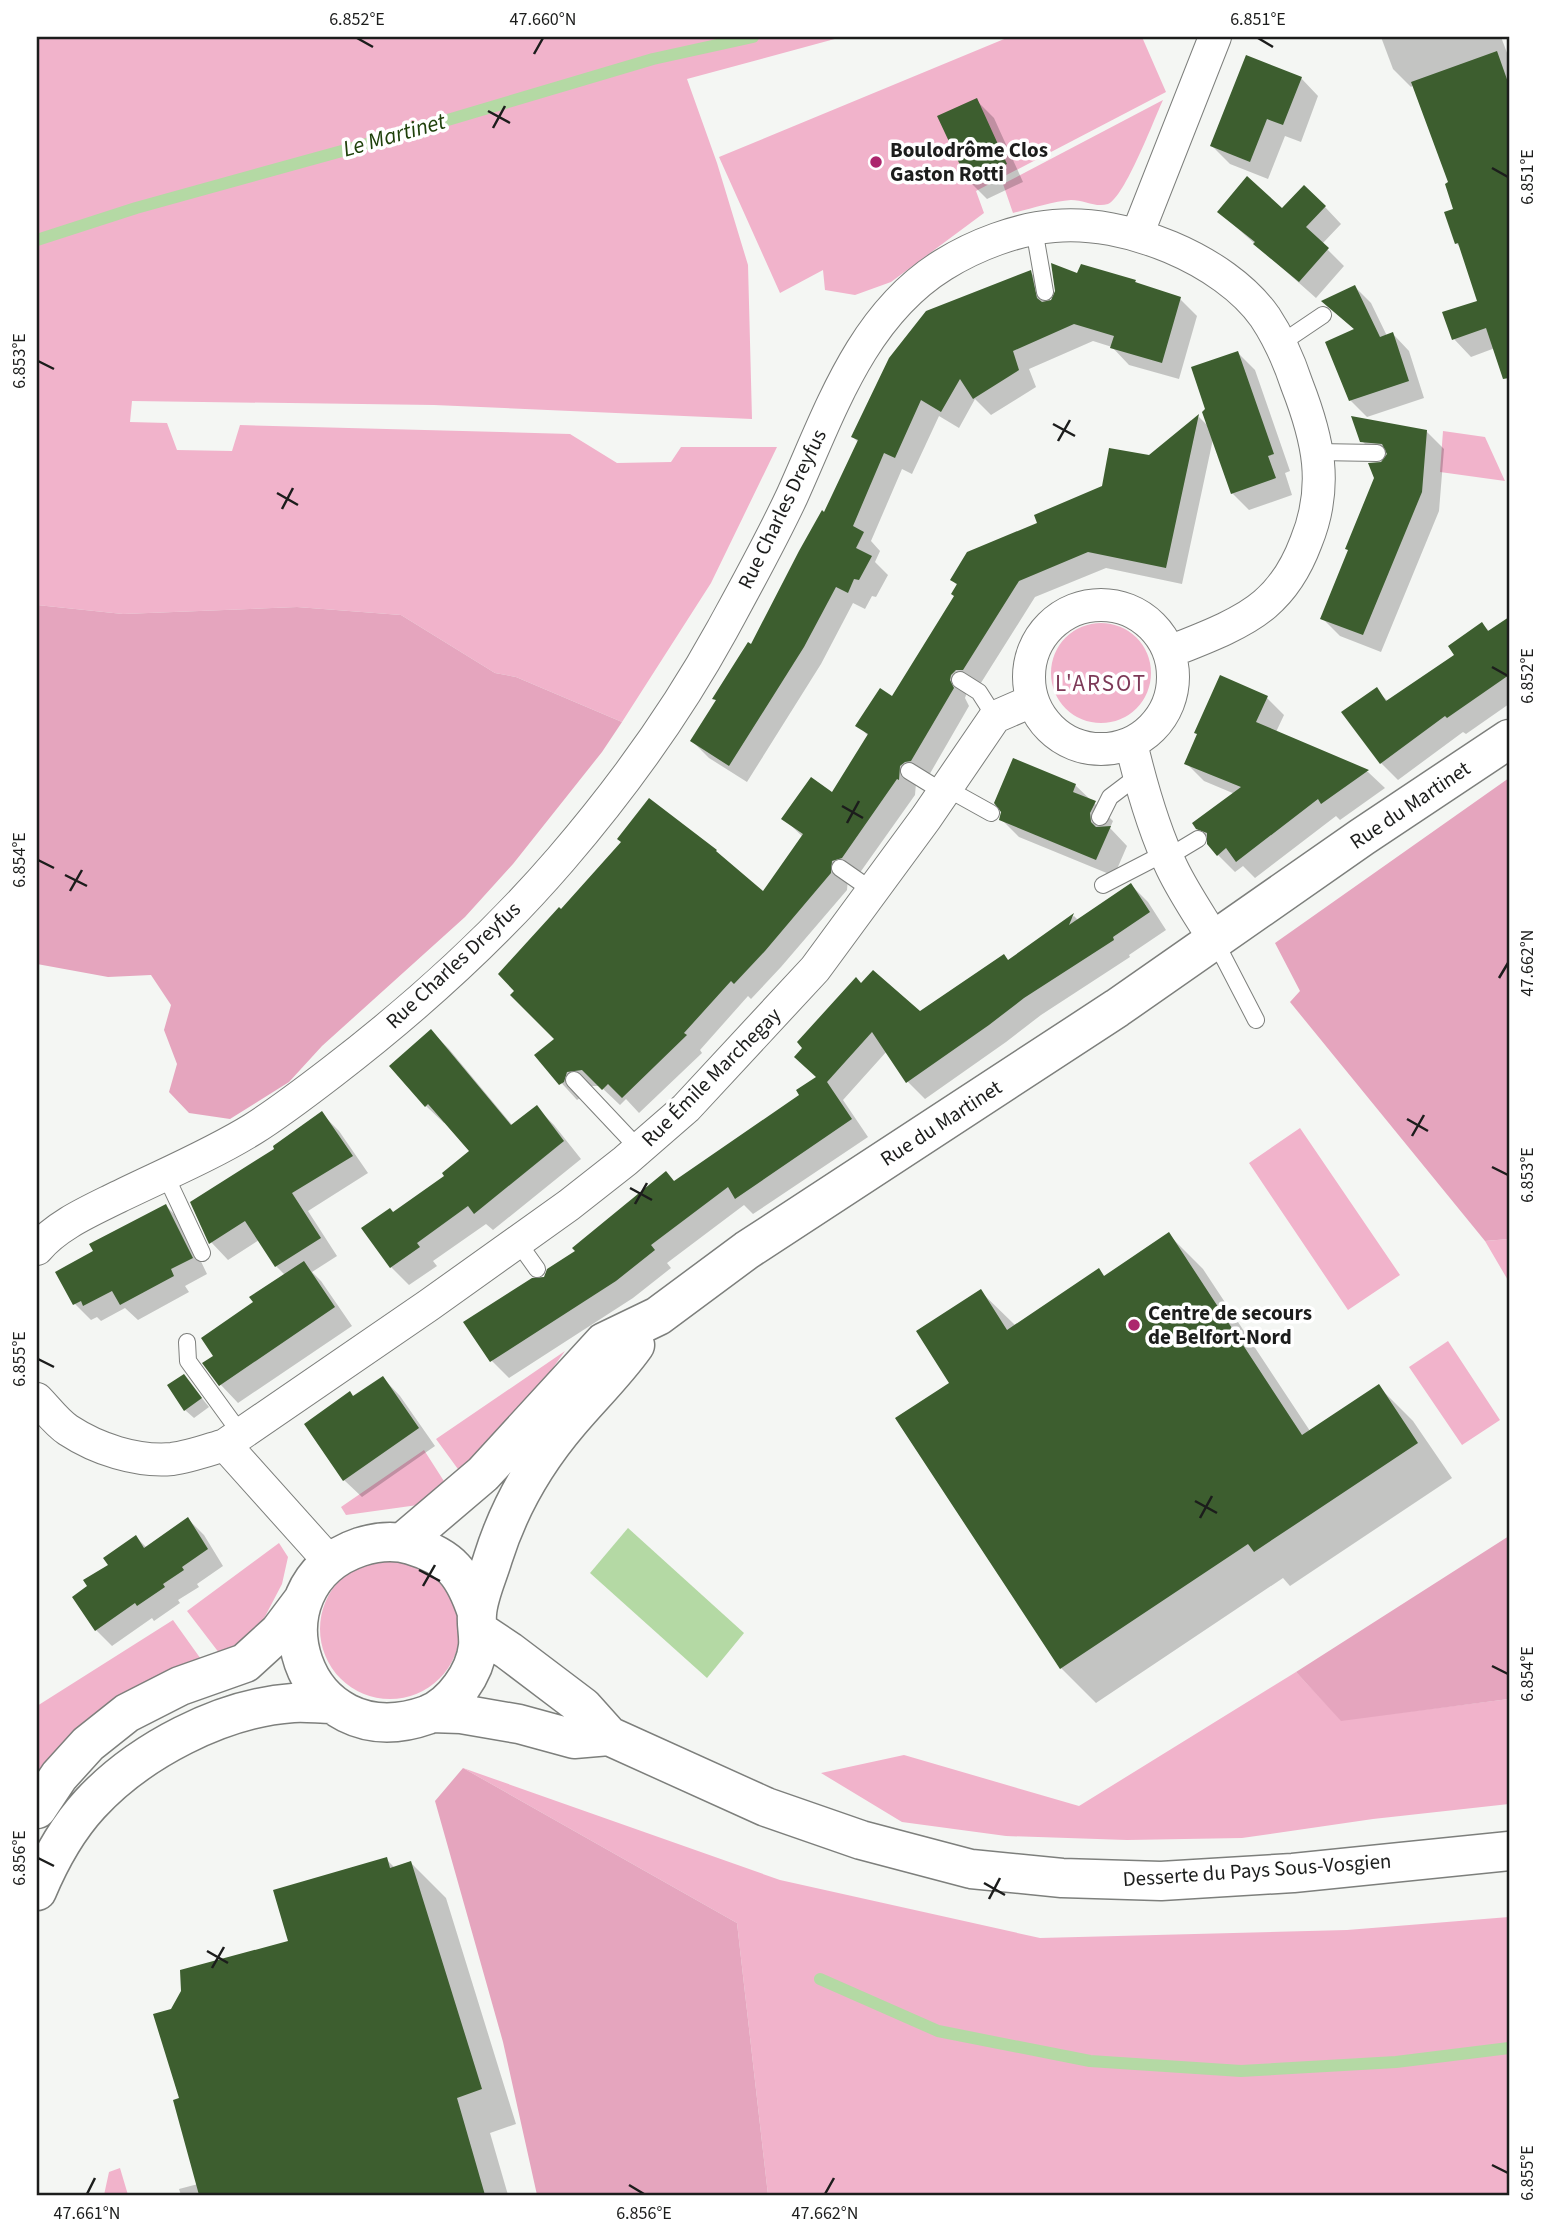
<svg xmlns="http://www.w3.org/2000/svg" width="1546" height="2232" font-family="'Source Sans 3',sans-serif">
	<rect width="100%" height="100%" fill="#f4f6f3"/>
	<path fill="#f1b3cb" d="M37,37H842L687,79L717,163L748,265L752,419L434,405L132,401L130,422L167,423L177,450L232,451L240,425L570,434L617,463L671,462L681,447H777L711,583L622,722L516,677L495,673L401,615L297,607L123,614L37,605Z
		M1009,37H1142L1166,92L976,191L984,213L891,282L855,295L825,290L823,270L780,293L719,157Z
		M1163,100C1154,119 1125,197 1108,204C1096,208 1084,200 1071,200C1053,201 1031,209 1013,213L1003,184Z
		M1443,431L1485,437L1505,481L1440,472Z
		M1051 673a50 50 0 1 1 100 0a50 50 0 1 1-100 0Z
		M1300,1128L1400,1275L1348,1310L1249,1163Z
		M1509,1239V1282L1485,1241Z
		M1448,1341L1500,1420L1462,1445L1409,1367Z
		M565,1351L537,1390L463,1476L436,1439Z
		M424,1450L449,1489L425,1504L346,1515L341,1507Z
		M279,1543L288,1557L282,1584L259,1628L223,1658L187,1611Z
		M320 1629a70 70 0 1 1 140 0a70 70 0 1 1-140 0Z
		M173,1620L203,1662L37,1775V1706Z
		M1296,1672L1341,1720L1509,1699V1804L1373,1819L1242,1838L1127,1840L1006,1836L902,1822L821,1773L904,1755L1079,1806Z
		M463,1768L780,1880L1040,1938L1347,1930L1509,1917V2195H768L737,1923Z
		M120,2168L128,2195H104L109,2172Z"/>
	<path fill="#e5a5be" d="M37,605L123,614L297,607L401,615L495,673L516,677L622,722L602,752L513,864L465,917L322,1046L289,1082L230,1119L189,1113L169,1092L177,1064L164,1030L171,1005L151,975L108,977L37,964Z
		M1509,778V1239L1485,1241L1290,1002L1300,991L1275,943Z
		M1509,1536V1699L1341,1721L1296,1672Z
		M463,1768L737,1923L768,2195H537L503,2042L435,1801Z"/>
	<path fill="#b4d9a4" d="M628,1528L744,1633L707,1678L590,1573Z"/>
	<path fill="#0003" d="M1381,37H1501L1509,58V366L1497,354L1495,348L1471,357L1454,339L1444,313L1480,302L1462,249L1456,243L1455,210L1451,183L1414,85L1411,87L1393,69Z
		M1301,78L1318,96L1301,142L1285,136L1268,179L1230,164L1212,146Z
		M976,100L994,118L1023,182L987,199L969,181Z
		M1325,207L1341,224L1322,244L1344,266L1316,298L1219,212Z
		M1030,272L1047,289L1050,302L1078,276L1135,281L1139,285L1180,299L1197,316L1179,379L1129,365L1112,347L1093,341L1029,369L1036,387L991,415L975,399L959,428L939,416L912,474L902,469L871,541L880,551L875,562L888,575L876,597L872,596L865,609L853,603L821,664L747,782L709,758L692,741L717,701L714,698L752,646L825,514L859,443L853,437Z
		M1355,287L1371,303L1387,336L1393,334L1409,351L1424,398L1367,417L1350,400L1356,331L1324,302Z
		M1238,353L1255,370L1290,471L1285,473L1292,495L1249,510L1232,493L1213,439L1182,584L1106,568L1035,597L979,686L967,692L965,698L969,706L928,777L916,783L915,795L859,874L848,878L847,890L781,967L751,999L748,996L700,1050L702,1053L639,1113L626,1099L620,1105L600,1086H589L583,1089L580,1098L577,1100L536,1055L763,893L803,837L784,819L832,795L869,737L858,725L892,698L956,596L958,586L952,580L1039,524L1104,488L1149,457L1199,417L1209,427Z
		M1426,431L1444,449L1439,511L1381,652L1340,636L1322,618L1385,460L1380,459L1362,441Z
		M1509,619V704L1466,734L1463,732L1398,780L1381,763L1376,690L1388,701L1456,655L1482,624L1490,632Z
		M1267,698L1284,715L1276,732L1368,772L1385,788L1340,820L1336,816L1255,878L1243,866L1235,872L1218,855L1209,839L1198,828L1235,794L1204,781L1186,763Z
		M1075,785L1113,821L1110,828L1127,846L1114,876L1019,837L1001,819Z
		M1131,885L1148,902L1166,930L1129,955L1130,957L1041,1015L1006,1042L925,1099L908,1082L887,1051L843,1100L868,1137L753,1214L744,1205L667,1263L671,1268L633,1298L509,1378L492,1361L545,1279L675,1182L801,1095L818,1078L862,985L919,1013L1009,961L1074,916L1079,921Z
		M431,1031L449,1049L513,1126L536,1107L554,1125L581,1159L493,1230L486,1224L433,1261L437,1266L409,1285L391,1267L394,1213L446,1176L472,1152L445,1122L444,1123L426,1106Z
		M322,1114L339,1131L368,1173L308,1211L337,1256L312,1272L321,1281L352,1326L238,1403L221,1385L205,1363L216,1356L255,1302L285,1275L276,1266L259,1240L228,1260L211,1242L277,1150Z
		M166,1206L182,1222L207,1274L185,1286L189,1292L138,1320L125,1308L101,1321L97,1317L91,1320L75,1304L96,1252Z
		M1168,1234L1203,1269L1310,1431L1378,1386L1413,1421L1452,1478L1290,1586L1283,1578L1096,1703L1061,1668L897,1418L952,1383L980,1291L1016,1326L1099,1271L1105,1277Z
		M184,1376L209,1407L194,1418L185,1410Z
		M383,1378L400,1396L435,1446L362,1497L344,1480L354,1398Z
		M188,1519L204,1535L223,1566L197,1584L199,1587L178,1600L180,1603L154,1621L152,1618L112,1646L96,1630L90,1587L136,1537L147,1548Z
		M386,1859L395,1868L411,1863L446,1898L516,2124L490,2133L508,2195H181L179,2189L198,2184L181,2099L172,2010L290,1942Z"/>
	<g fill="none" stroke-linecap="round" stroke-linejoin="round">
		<path stroke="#b4d9a4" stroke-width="12" d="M37,240L136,208L360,146L653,59L753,37
			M820,1979L938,2031L1090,2061L1241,2071L1396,2062L1509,2048"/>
	</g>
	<path fill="#3d5e2f" d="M1497,51L1509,85V378L1503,379L1486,328L1452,340L1442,312L1477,301L1458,243L1455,244L1444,212L1453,209L1445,184L1448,182L1411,82Z
		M1246,55L1302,77L1283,125L1267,119L1250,162L1210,146Z
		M977,98L1007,164L968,182L937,116Z
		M1247,176L1282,208L1304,185L1326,206L1306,227L1329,248L1299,282L1253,244L1255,242L1217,212Z
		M1051,263L1077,273L1081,264L1136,280L1135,282L1181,297L1162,363L1110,348L1114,336L1074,324L1013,351L1019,370L973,399L960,379L941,412L921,400L895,458L884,453L853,526L864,532L856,548L872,556L859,580L854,579L848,593L836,587L804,647L729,766L690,741L716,700L712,699L748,642L751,644L799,551L822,510L824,512L858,440L851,437L889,358L926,311L1031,270L1037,298L1042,302L1051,300L1055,291Z
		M1355,285L1380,337L1393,332L1409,381L1349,401L1325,342L1354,329L1321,301Z
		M1238,351L1274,454L1268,456L1276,478L1231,494L1202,412L1205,409L1191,367Z
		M1199,414L1166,568L1088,552L1019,581L963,670H956L951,675L950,680L954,688L911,761L905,762L900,766L899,780L897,779L842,858L832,861L831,873L765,951L734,984L731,981L684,1033L687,1035L622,1098L608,1084L602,1090L582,1070L567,1072L564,1082L559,1085L534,1055L554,1039L510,995L514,991L498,974L559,907L561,909L621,842L617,839L649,798L717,850L716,851L763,891L803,834L781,819L811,777L832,792L868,734L855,726L880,688L892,696L954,596L951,594L957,584L950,580L967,552L1037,523L1034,515L1102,486L1109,448L1149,455Z
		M1351,416L1427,430L1422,492L1363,635L1320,619L1348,550L1345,549L1374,478L1368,463L1381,462L1387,454L1382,444L1360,442Z
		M1509,617V675L1447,718L1445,716L1380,764L1341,712L1377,687L1386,701L1454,655L1448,646L1482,622L1488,631Z
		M1220,675L1268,696L1256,722L1369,770L1321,804L1318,799L1236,862L1226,848L1217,856L1207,844V833L1196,829L1192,823L1241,787L1184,764L1197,734L1194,733Z
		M1013,758L1076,784L1073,792L1096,801L1090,813L1091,822L1096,827L1111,826L1096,860L999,820L1001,812L994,803Z
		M1131,883L1150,912L1113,937L1114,940L1024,998L989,1025L906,1083L872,1032L827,1082L852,1119L735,1199L728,1187L651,1245L655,1250L616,1281L490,1362L463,1322L532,1278L544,1277L547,1269L575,1251L572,1248L666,1171L674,1181L799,1095L796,1090L816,1077L794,1057L802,1048L797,1042L856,977L861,983L873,970L920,1011L1004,954L1008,960L1074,913L1069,925Z
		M431,1029L511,1125L537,1105L564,1141L474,1214L468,1206L417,1243L420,1247L390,1268L361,1228L390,1208L393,1212L444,1176L442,1173L469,1151L428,1104L425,1107L389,1066Z
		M322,1111L353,1156L292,1193L321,1238L275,1267L245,1221L209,1244L190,1202L274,1149L273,1146Z
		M166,1204L193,1258L171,1269L174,1276L120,1305L112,1291L83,1306L81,1301L73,1305L55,1272L93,1251L89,1244Z
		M1169,1232L1302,1435L1379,1384L1418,1443L1254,1552L1248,1544L1060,1669L895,1418L949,1383L916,1331L981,1289L1007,1330L1099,1268L1104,1276Z
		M304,1261L335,1307L219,1386L202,1363L213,1356L201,1338L253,1302L249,1297Z
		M184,1374L202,1398L184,1411L167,1385Z
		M383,1376L419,1428L343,1481L304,1424L350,1391L353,1396Z
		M188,1517L208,1549L182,1567L184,1570L163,1584L165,1587L137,1606L135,1603L95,1631L72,1597L87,1586L83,1580L108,1565L103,1558L136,1535L144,1548Z
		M387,1857L390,1868L411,1861L482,2089L457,2098L485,2195H199L173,2100L179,2098L153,2014L171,2009L181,1991L180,1970L288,1941L273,1890Z"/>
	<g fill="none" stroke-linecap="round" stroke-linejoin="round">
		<defs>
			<path id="lane" d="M1034,229L1045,292
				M1280,344L1323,315
				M1317,452L1377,453
				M960,680L979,692L995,717
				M909,771L943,792
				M946,788L991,813
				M1100,817L1110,797L1139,775
				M1168,857L1198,839
				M840,868L873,891
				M1103,885L1165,853
				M1214,939L1256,1020
				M574,1080L639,1149
				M165,1174L202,1253
				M517,1241L537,1269
				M187,1342L188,1361L241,1434"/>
			<path id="street" d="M1137,235L1215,37
				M1029 677a72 72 0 1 1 144 0a72 72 0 1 1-144 0Z
				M1131,743C1141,785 1153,829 1172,868C1184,893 1200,916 1214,939
				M37,1249C57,1225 90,1211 118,1197C163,1175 211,1155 253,1129C280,1112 306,1092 332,1072C414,1009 493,938 561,859C622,788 677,712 722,630C746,586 771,541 792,496C830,412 861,316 943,265C975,245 1017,229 1054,226C1124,219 1224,259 1265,317C1279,338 1289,361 1297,385C1318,439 1329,486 1306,542C1297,566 1285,587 1265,604C1241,625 1199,640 1169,652
				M37,1399C47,1409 56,1422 68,1430C97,1449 136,1462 172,1459C189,1457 208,1450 225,1445L429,1305L569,1205L625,1161L686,1108L815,969L926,818L995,717L1032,701
				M225,1445L330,1562"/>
			<path id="secondary" d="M403,1542L483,1474L604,1342L658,1316L747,1250L1117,1008L1362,837L1509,739
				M477,1613C464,1574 451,1557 411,1545C394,1540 376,1542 360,1547C247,1585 300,1760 427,1715C453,1705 475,1673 478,1646C479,1635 476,1625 477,1614C478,1596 488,1575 493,1558C509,1507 535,1462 570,1421C591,1396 616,1372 635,1345
				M479,1631L509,1651L583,1707L609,1736L766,1807L861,1840L971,1869L1062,1878L1161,1881L1293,1873L1509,1851
				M431,1713L461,1714L519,1724L574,1739L609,1736
				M37,1809L59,1776L88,1744L127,1713L180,1686L245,1663L279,1632L303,1600
				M37,1891C50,1860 67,1829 90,1804C139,1751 221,1708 293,1703C306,1702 319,1704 331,1704"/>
		</defs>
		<use href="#lane" stroke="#7d7f7c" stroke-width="18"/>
		<use href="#street" stroke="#7d7f7c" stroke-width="34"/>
		<use href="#secondary" stroke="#7d7f7c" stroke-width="41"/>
		<use href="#lane" stroke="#fff" stroke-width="16"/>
		<use href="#street" stroke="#fff" stroke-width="32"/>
		<use href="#secondary" stroke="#fff" stroke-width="38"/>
	</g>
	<path fill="none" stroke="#1c1d1c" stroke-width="2.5" d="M357,38L373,47M1258,38L1273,47M534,54L543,38M488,111L510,123M493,128L505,106M1492,168L1508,177M38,361L54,369M1053,424L1075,436M1058,441L1070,420M277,493L298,505M282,509L293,488M1492,667L1508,676M842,806L863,818M847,823L859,801M38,860L54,868M65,875L87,886M70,891L82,870M1499,978L1508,963M1407,1119L1428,1131M1412,1136L1424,1115M1492,1167L1508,1175M630,1188L652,1200M635,1204L647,1183M38,1359L54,1367M1195,1501L1217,1513M1200,1518L1212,1496M419,1570L440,1581M423,1586L435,1565M1492,1666L1508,1674M38,1858L54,1866M984,1883L1005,1895M989,1899L1000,1878M207,1951L228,1963M212,1968L224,1947M1492,2165L1508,2173M629,2185L644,2194M87,2194L95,2178M825,2194L834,2178"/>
	<g fill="#ac266d" stroke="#fff" stroke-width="2.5">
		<circle cx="876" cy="162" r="7"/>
		<circle cx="1134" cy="1325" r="7"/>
	</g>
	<g text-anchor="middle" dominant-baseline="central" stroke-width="7" stroke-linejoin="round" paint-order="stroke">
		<g font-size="21" font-weight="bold" fill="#1c1d1c" stroke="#fff" text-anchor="start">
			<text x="890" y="150">Boulodrôme Clos<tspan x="890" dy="24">Gaston Rotti</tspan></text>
			<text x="1148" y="1313">Centre de secours<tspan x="1148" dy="24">de Belfort-Nord</tspan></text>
		</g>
		<g font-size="21" fill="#1c1d1c" stroke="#fff">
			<text transform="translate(782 509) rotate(-64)">Rue Charles Dreyfus</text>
			<text transform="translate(1410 805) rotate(-34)">Rue du Martinet</text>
			<text transform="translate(453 965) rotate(-43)">Rue Charles Dreyfus</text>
			<text transform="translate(711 1077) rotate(-45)">Rue Émile Marchegay</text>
			<text transform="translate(941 1123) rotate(-33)">Rue du Martinet</text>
			<text transform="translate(1257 1870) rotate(-4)">Desserte du Pays Sous-Vosgien</text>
		</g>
		<g font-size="23" font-style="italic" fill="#1e400a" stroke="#fff">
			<text transform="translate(394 135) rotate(-16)">Le Martinet</text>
		</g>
		<g font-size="23" letter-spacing="2" fill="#7d3a58" stroke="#fff">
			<text x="1101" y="683">L'ARSOT</text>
		</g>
	</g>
	<rect width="1546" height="2232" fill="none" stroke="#ffffff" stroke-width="77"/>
	<rect x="38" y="38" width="1470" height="2156" fill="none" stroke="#1c1d1c" stroke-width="2.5"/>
	<g font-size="18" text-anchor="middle" fill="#1c1d1c">
		<text x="357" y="25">6.852°E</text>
		<text x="543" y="25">47.660°N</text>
		<text x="1258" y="25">6.851°E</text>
		<text transform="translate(1527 177) rotate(-90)" y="6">6.851°E</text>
		<text transform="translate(19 361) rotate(-90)" y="6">6.853°E</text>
		<text transform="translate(1527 676) rotate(-90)" y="6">6.852°E</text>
		<text transform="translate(19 860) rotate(-90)" y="6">6.854°E</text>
		<text transform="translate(1527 963) rotate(-90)" y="6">47.662°N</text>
		<text transform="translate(1527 1175) rotate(-90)" y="6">6.853°E</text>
		<text transform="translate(19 1359) rotate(-90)" y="6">6.855°E</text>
		<text transform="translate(1527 1674) rotate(-90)" y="6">6.854°E</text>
		<text transform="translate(19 1858) rotate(-90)" y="6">6.856°E</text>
		<text transform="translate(1527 2173) rotate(-90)" y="6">6.855°E</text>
		<text x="87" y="2219">47.661°N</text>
		<text x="644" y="2219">6.856°E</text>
		<text x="825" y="2219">47.662°N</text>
	</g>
</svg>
